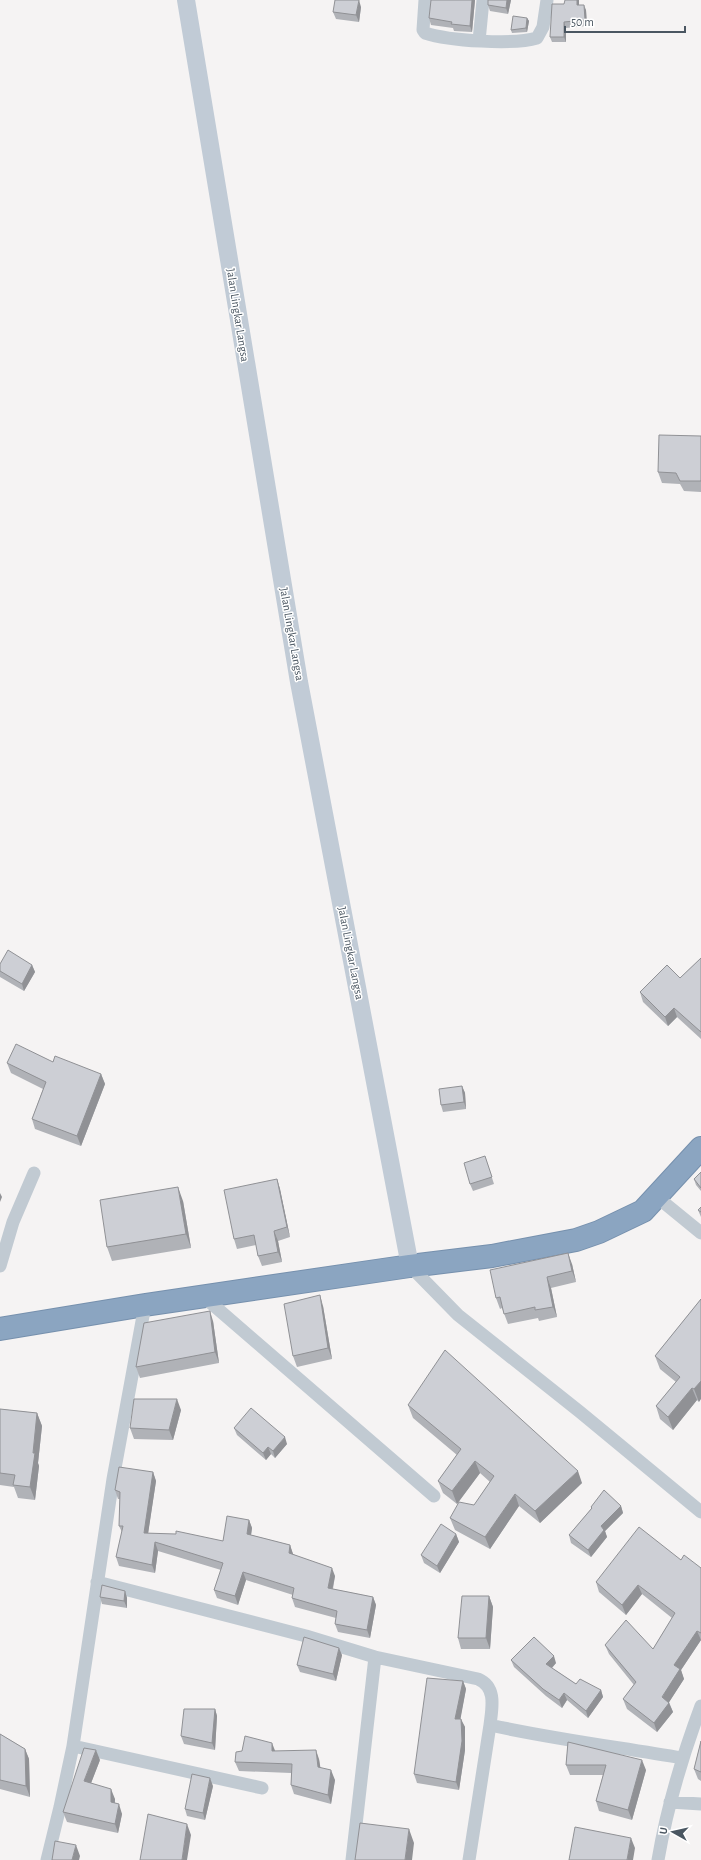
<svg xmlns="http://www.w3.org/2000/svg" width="701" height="1860" font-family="'Alegreya Sans',sans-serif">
	<rect width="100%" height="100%" fill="#f5f3f3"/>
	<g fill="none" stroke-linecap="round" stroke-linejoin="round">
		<defs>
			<path id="highway" d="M0,1329L145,1305L410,1266L492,1256L576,1240L599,1232L643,1211L701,1148"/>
		</defs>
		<use href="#highway" stroke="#7690ad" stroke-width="24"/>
		<path stroke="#c1cad2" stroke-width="13" d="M425,0L423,30L425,33C449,41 514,45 537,38L543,27L547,0
			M479,41L483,0
			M657,1197L701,1233
			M0,1266L13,1222L34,1173
			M410,1266L458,1315L580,1412L701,1512
			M204,1297L434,1496
			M97,1582L306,1636L375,1657L478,1679C497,1687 492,1708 490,1725C553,1739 618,1747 682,1758
			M73,1746L262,1788
			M670,1802L701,1804
			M47,1860L60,1807L73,1746L113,1479L145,1305
			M352,1860L375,1657
			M469,1860L490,1725
			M658,1860C667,1807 682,1757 701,1706"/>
		<path stroke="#c1cbd6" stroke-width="18" d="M186,0L299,682L410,1266"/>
		<use href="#highway" stroke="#8ba5c1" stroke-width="22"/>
	</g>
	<path fill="#b0b2b7" d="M475,0L472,32L454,31L453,28L431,25L429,18Z
		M488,0H511L508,14L490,11L488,5Z
		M579,5L586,10L587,26L566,28V42H552L550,37Z
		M361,7L359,22L336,19L333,12Z
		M527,18L529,21L527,32L512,33L511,30Z
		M701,436V492L684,491L680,484L662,483L658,472Z
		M701,958V1039L677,1017L668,1026L643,1002L640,992L680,978Z
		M0,964L32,965L35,972L24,991L0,977Z
		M7,1063L101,1074L105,1084L81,1146L35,1129L32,1119L43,1089L11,1073Z
		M462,1086L465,1093L466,1109L443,1112L441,1105Z
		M485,1156L494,1184L473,1191L470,1184Z
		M701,1172V1191L696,1185L694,1179Z
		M277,1179L280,1189L290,1237L278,1241L282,1262L262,1266L258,1256L256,1245L237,1249L234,1239Z
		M183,1201L191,1248L112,1261L107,1247Z
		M701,1207V1217L698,1210Z
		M572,1264L576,1282L551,1288L557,1317L539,1321L538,1318L508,1324L502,1308L500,1309L496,1298Z
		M701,1299L699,1402L697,1400L673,1430L660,1419L656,1406L676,1382L660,1369L655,1356Z
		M323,1306L332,1359L297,1367L293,1356Z
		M213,1321L219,1363L140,1378L136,1367Z
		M408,1405L582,1483L540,1523L519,1506L490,1549L455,1530L450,1518L474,1505L490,1482L480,1473L457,1504L443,1493L438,1481L457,1455L413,1418Z
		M0,1409L37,1413L42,1426L38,1463L39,1466L35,1500L18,1498L14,1487L0,1485Z
		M181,1410L173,1440L134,1439L130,1428Z
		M234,1428L287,1444L275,1458L271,1454L266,1460L237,1435Z
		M153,1472L156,1481L148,1533L223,1541L249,1520L252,1528L251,1535L290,1545L293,1554L335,1576L333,1589L373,1597L376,1605L370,1638L338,1632L335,1624L336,1618L295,1607L292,1598L293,1595L246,1580L238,1605L217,1598L214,1590L221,1570L158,1551L155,1573L119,1566L116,1557L122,1532L119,1526L120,1499H118L115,1490Z
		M621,1506L623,1513L605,1531L607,1537L591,1557L571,1543L569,1535L591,1509V1507Z
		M456,1534L459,1542L440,1573L424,1563L421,1555Z
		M681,1560L701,1568V1640L681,1670L684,1679L669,1702L673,1712L657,1732L627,1709L623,1699L634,1685L609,1654L605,1645L653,1649L672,1618L642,1594L626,1615L599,1592L596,1582Z
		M125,1591L127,1598V1608L102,1604L100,1597Z
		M489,1596L493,1607L490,1649H461L458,1638Z
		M342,1655L336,1681L300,1672L297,1665Z
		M511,1660L556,1663L552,1668L576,1684L601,1690L603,1697L588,1718L567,1700L562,1708L546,1696L514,1667Z
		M463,1681L466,1689L460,1719L465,1727V1750L459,1790L417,1783L414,1774Z
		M215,1709L217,1716L215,1750L184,1744L181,1736Z
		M0,1734L25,1749L29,1759L30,1797L0,1789Z
		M701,1741V1781L698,1779L694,1769Z
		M568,1742L646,1770L632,1820L599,1811L596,1801L603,1775H570L566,1765Z
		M275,1751L319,1759L320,1768L335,1780L331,1804L294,1794L291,1785V1773L239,1771L235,1762Z
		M100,1760L91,1783L115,1799V1803L122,1814L118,1833L67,1822L63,1812Z
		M213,1786L205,1820L187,1816L185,1809Z"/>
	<path fill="#909195" d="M359,0L361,7L359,22L356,15Z
		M472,0H475L472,32L470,26Z
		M507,0H511L508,14L506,8Z
		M577,0H579V11L577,5Z
		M584,5L586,10L587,26L585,20Z
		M527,18L529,21L527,32L526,28Z
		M564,22L566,28V42L564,37Z
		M32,965L35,972L24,991L22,984Z
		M674,1008L677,1017L668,1026L665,1017Z
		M101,1074L105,1084L81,1146L77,1136Z
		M462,1086L465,1093L466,1109L464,1102Z
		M277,1179L280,1189L290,1237L287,1227Z
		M178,1187L183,1201L191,1248L186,1234Z
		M0,1193L2,1197L0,1202Z
		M274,1231L278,1241L282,1262L278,1252Z
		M568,1253L572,1264L576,1282L572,1271Z
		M547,1277L551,1288L557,1317L553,1307Z
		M320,1295L323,1306L332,1359L328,1348Z
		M210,1311L213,1321L219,1363L215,1352Z
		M701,1381V1399L699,1402L694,1389Z
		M692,1388L697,1400L673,1430L668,1417Z
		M177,1399L181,1410L173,1440L169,1430Z
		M37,1413L42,1426L38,1463L39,1466L35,1500L30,1487Z
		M285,1437L287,1444L275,1458L273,1451Z
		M268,1447L271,1454L266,1460L263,1453Z
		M475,1461L480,1473L457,1504L452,1491Z
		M578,1471L582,1483L540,1523L535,1511Z
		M153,1472L156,1481L147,1541L144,1533Z
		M515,1494L519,1506L490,1549L485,1537Z
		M621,1506L623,1513L605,1531L607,1537L591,1557L588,1550L601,1526Z
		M249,1520L252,1528L250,1542L247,1534Z
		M456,1534L459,1542L440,1573L437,1566Z
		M155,1542L158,1551L155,1573L152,1565Z
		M290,1545L293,1554L292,1561L289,1553Z
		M332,1568L335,1576L331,1596L328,1588Z
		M243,1572L246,1580L238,1605L235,1596Z
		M638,1585L642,1594L626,1615L622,1605Z
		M125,1591L127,1598V1608L124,1601Z
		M489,1596L493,1607L490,1649L486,1638Z
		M373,1597L376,1605L370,1638L367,1630Z
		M697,1631L701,1640L681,1670L684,1679L666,1707L669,1703L673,1712L657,1732L654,1723L674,1665Z
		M339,1648L342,1655L336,1681L333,1674Z
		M554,1656L556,1663L549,1671L546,1664Z
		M463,1681L466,1689L459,1727L455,1719Z
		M601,1690L603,1697L588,1718L586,1711Z
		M564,1693L567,1700L562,1708L559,1700Z
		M215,1709L217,1716L215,1750L212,1743Z
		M461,1719L465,1727V1750L459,1790L456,1782Z
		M272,1743L276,1753L272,1751Z
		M25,1749L29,1759L30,1797L26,1786Z
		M96,1750L100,1760L88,1791L84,1781Z
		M316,1750L319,1759L322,1777L318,1767Z
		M642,1760L646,1770L632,1820L628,1810Z
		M331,1770L335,1780L331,1804L328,1795Z
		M210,1778L213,1786L205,1820L203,1813Z
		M111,1789L115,1799L114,1812L111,1802Z
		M119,1804L122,1814L118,1833L115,1824Z
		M187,1824L191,1835L187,1860H182Z
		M409,1829L414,1843L412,1860H405Z
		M631,1838L635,1848L633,1860H627Z
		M76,1845L80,1856L79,1860H72Z"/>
	<path fill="#cdcfd5" stroke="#909195" d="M335,0H359L356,15L333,12Z
		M431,0H472L470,26L451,24L452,22L429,18Z
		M488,0H507L506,8L488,5Z
		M565,0H577V5H584L585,20L564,22V37H550L552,4H564Z
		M513,16L527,18L526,28L511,30Z
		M659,435L701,436V481H680L676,473L658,472Z
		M8,950L32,965L22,984L0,971V964Z
		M701,958V1032L674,1008L665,1017L640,992L667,965L680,978Z
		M16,1044L53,1062L55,1056L101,1074L77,1136L32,1119L46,1082L7,1063Z
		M462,1086L464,1102L441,1105L439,1089Z
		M485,1156L492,1177L470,1184L464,1163Z
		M701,1172V1188L694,1179Z
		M277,1179L287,1227L274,1231L278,1252L258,1256L254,1235L234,1239L224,1190Z
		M178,1187L186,1234L107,1247L100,1200Z
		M701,1207V1212L698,1210Z
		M568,1253L572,1271L547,1277L553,1307L535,1310V1307L504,1314L500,1297L496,1298L490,1270Z
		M320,1295L328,1348L293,1356L284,1304Z
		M701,1299V1381L694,1389L692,1388L668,1417L656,1406L680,1377L655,1356Z
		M210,1311L215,1352L136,1367L144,1323Z
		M445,1350L578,1471L535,1511L515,1494L485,1537L450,1518L459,1502L474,1505L494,1476L475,1461L452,1491L438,1481L461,1449L408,1405Z
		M134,1399H177L169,1430L130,1428Z
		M251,1408L285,1437L273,1451L268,1447L263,1453L234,1428Z
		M0,1409L37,1413L33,1453H35L30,1487L13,1485L15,1475L0,1473Z
		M119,1467L153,1472L144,1533L176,1534V1531L223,1541L227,1516L249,1520L247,1534L290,1545L289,1553L332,1568L328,1588L373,1597L367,1630L335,1624L337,1611L292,1598L294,1588L243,1572L235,1596L214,1590L223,1563L155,1542L152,1565L116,1557L123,1526H119L120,1492L115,1490Z
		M604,1490L621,1506L601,1526L604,1530L588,1550L569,1535L592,1508L591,1507Z
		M441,1524L456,1534L437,1566L421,1555Z
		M639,1527L681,1560L684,1555L701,1568V1633L697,1631L674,1665L680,1669L662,1697L669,1703L654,1723L623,1699L636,1682L605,1645L626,1620L653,1649L675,1613L638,1585L622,1605L596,1582Z
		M102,1585L125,1591L124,1601L100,1597Z
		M462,1596H489L486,1638H458Z
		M304,1637L339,1648L333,1674L297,1665Z
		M534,1637L554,1656L546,1664L576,1684L580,1679L601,1690L586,1711L564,1693L559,1700L543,1689L511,1660Z
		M427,1678L463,1681L455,1719H461L462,1741L456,1782L414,1774Z
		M184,1709H215L212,1743L181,1736Z
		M0,1734L25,1749L26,1786L0,1780Z
		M245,1736L272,1743V1751L316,1750L318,1767L331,1770L328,1795L291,1785L292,1764L235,1762L236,1752L242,1751Z
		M701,1741V1772L694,1769Z
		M568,1742L642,1760L628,1810L596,1801L606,1765H566Z
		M84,1748L96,1750L84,1781L111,1789V1802L119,1804L115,1824L63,1812Z
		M192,1774L210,1778L203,1813L185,1809Z
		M148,1814L187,1824L182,1860H140Z
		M360,1823L409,1829L405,1860H355Z
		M575,1827L631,1838L627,1860H569Z
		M55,1841L76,1845L72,1860H52Z"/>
	<g text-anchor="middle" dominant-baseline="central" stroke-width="3" stroke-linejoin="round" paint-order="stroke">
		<g font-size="12" fill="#4a5661" stroke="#fff">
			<text transform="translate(238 315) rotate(81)">Jalan Lingkar Langsa</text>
			<text transform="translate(292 634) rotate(80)">Jalan Lingkar Langsa</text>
			<text transform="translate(351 953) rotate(79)">Jalan Lingkar Langsa</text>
		</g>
	</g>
	<g transform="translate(673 1832) rotate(278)" stroke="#ffffff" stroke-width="3" paint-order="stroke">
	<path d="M0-3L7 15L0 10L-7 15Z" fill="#4a5661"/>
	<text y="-6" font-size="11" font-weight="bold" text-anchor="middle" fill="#4a5661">U</text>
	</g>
	<path d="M565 26v6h120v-6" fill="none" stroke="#4a5661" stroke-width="2"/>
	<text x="571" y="26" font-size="12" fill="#4a5661" stroke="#ffffff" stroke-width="3" paint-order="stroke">50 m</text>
</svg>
